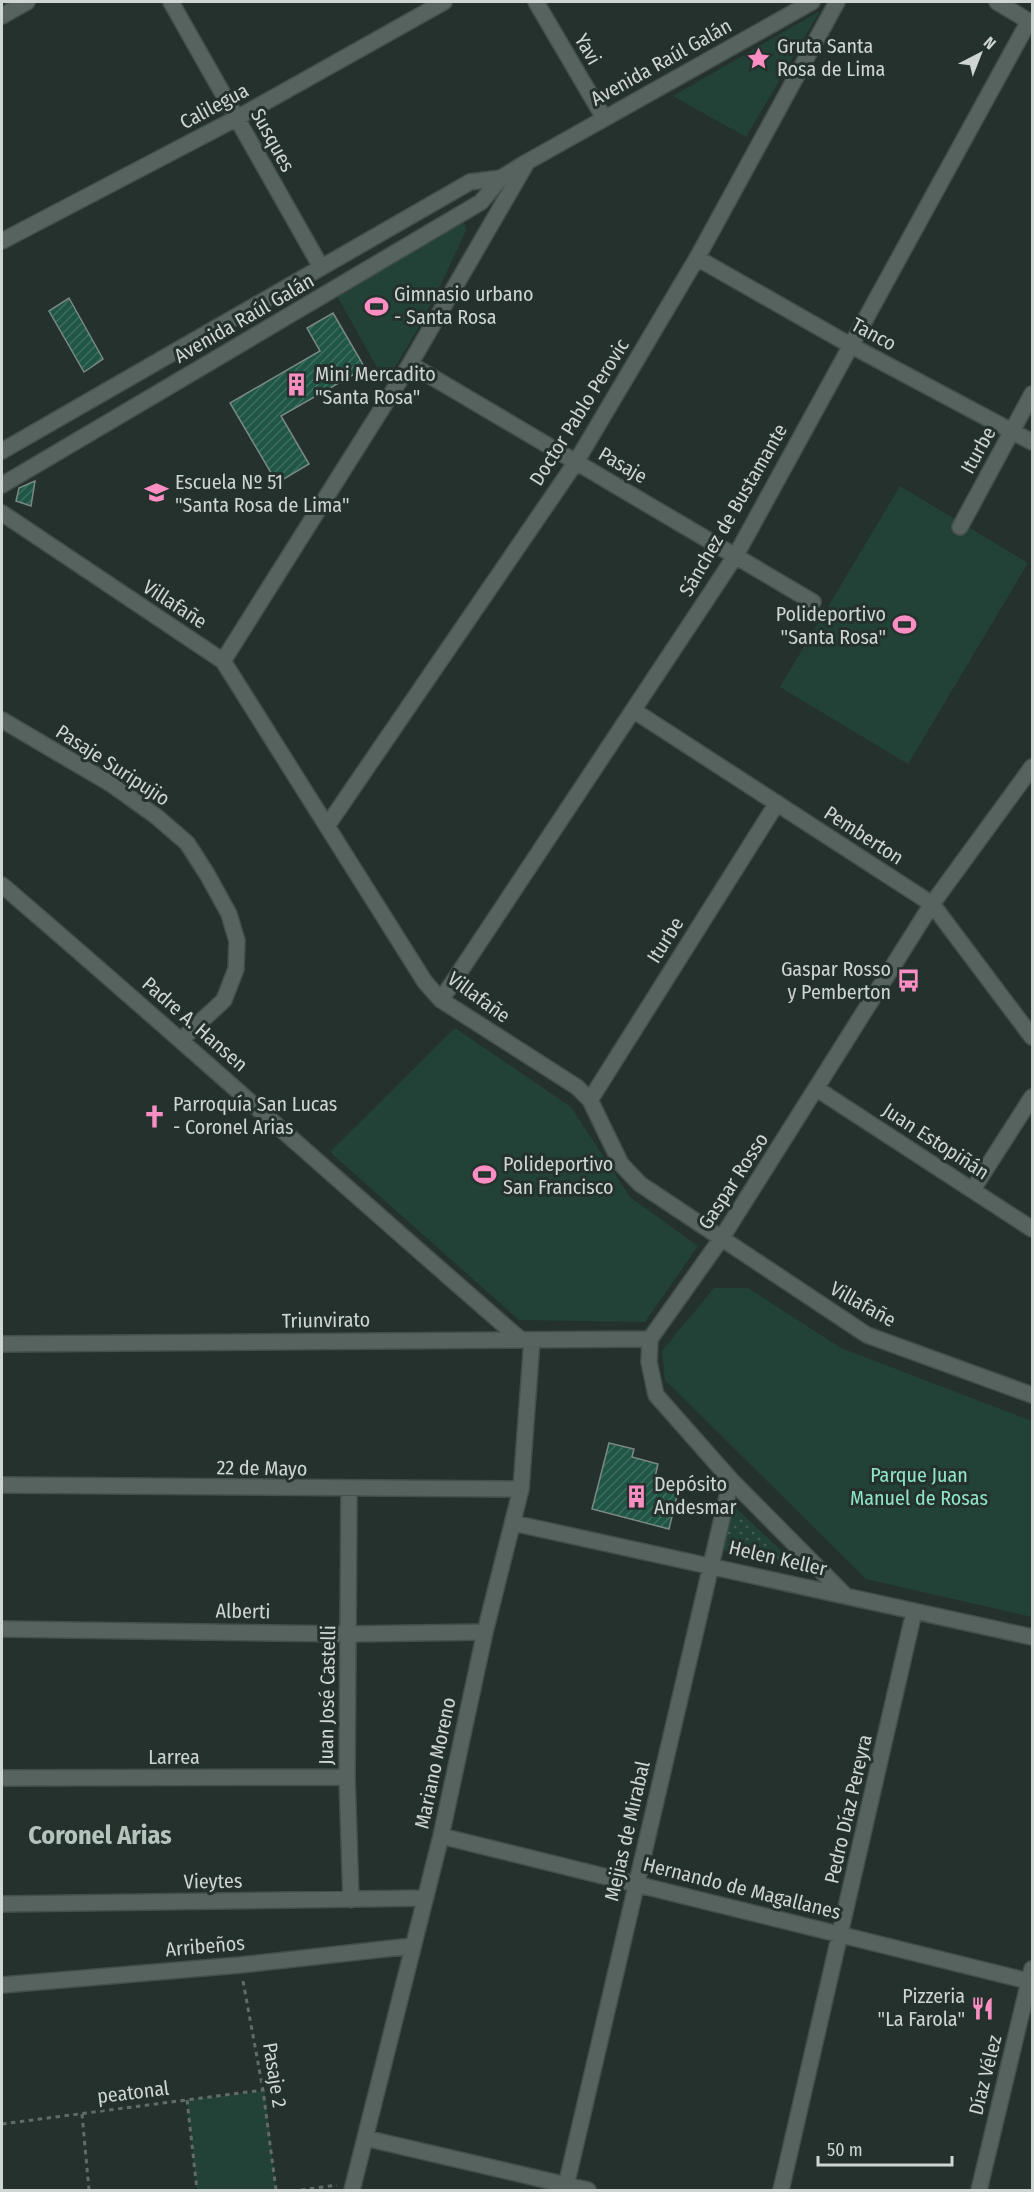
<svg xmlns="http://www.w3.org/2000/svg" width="1034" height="2192" font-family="'Fira Sans Condensed',sans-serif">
	<defs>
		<pattern id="grass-dots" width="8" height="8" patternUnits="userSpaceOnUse" patternTransform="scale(1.5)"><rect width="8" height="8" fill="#234237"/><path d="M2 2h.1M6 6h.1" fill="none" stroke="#425c53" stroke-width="1.8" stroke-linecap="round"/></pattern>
		<pattern id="building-hatch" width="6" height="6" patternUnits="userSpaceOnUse" patternTransform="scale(1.5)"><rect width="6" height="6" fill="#1f5645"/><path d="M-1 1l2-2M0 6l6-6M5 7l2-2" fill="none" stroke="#3e6d5f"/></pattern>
	</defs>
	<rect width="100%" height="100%" fill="#25312c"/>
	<path fill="url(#grass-dots)" d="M734,1506L794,1563L722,1550Z"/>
	<path fill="#234237" d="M820,11L746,137L673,96Z
		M463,219L466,230C442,283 418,334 385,382L335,292Z
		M900,486L1028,563L908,764L780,687Z
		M455,1028L571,1107L630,1197L698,1246L645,1322L519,1320L330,1152Z
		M714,1288H748L841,1348L1032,1421V1617L866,1579L665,1380L662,1351Z
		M265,2091L276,2190H197L187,2100Z"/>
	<path fill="url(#building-hatch)" stroke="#7b8983" stroke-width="1.5" d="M69,298L103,359L84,372L49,311Z
		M333,313L365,368L281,416L309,464L277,483L230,403L320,351L307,328Z
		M35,481L31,506L16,501L19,488Z
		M609,1443L634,1449L632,1457L658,1464L655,1477L680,1483L669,1529L592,1509Z"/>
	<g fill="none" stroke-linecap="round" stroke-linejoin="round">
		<defs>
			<path id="minor" d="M171,2L321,267
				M536,2L604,118
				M997,2L1032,23
				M2,16L27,2
				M2,241L237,118L444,2
				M697,258L850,345L1032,442
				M410,364L813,602
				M2,451L470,182L501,178
				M2,485L481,202L501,178L527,162L812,2
				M2,513L223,661L425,982L441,1000L577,1087L590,1100L621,1164L640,1184L867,1335L1032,1395
				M960,527L1032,394
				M223,661L410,364L526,164
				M633,710L932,904L1032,1037
				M2,720L111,784L157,817L187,843L207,874L229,914L237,941L236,969L224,1000L182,1039
				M327,826L576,462L697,258L837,2
				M2,885C176,1034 347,1189 520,1339
				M441,1000L736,555L1029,21
				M817,1089L1032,1229
				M590,1100L777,803
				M973,1189L1032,1097
				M2,1344L650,1339
				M2,1485L521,1489
				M349,1490L347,1777L351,1900
				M513,1523L1032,1637
				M845,1595L731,1480L656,1395L649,1362L650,1339L721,1239L932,904L1032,767
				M2,1629L349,1634L485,1632
				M2,1778L347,1777
				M441,1836L1032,1982
				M2,1904L425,1898
				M2,1985L240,1965L412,1946
				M365,2138L588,2190
				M352,2190L441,1836L485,1632L521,1489L532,1340
				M565,2190L731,1480
				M781,2190L914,1612
				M979,2190L1032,1969"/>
		</defs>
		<use href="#minor" stroke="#444e4a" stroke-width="18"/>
		<path stroke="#616b67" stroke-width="3" stroke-dasharray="4.5 4.5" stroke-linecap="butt" d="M243,1981L263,2090L276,2190
			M187,2100L197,2190
			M82,2114L89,2190
			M2,2124L263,2090
			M301,2190L337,2185"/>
		<use href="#minor" stroke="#57635e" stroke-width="15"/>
	</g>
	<defs>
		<symbol id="sight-bare" viewBox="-9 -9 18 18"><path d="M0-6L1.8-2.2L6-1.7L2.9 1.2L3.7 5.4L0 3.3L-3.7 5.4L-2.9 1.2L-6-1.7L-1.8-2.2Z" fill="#fb8fc4" stroke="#25312c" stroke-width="2.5" paint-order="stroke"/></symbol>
		<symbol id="stadium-bare" viewBox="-9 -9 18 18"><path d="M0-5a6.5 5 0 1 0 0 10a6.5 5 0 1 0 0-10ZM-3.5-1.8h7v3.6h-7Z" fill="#fb8fc4" stroke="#25312c" stroke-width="2.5" paint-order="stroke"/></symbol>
		<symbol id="building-bare" viewBox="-9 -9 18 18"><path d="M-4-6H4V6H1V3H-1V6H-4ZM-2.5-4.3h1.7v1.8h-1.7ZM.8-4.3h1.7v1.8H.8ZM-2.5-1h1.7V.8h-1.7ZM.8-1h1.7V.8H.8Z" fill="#fb8fc4" stroke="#25312c" stroke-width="2.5" paint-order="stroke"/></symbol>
		<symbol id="school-bare" viewBox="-9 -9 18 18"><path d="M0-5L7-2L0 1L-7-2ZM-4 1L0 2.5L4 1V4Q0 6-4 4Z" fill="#fb8fc4" stroke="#25312c" stroke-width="2.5" paint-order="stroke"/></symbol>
		<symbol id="bus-bare" viewBox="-9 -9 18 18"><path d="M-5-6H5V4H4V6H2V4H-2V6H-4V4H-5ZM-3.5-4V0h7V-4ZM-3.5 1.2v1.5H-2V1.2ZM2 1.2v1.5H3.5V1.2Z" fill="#fb8fc4" stroke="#25312c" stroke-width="2.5" paint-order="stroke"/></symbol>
		<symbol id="church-bare" viewBox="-9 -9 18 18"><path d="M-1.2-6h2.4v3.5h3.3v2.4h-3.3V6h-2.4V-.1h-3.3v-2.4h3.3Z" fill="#fb8fc4" stroke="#25312c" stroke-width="2.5" paint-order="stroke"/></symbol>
		<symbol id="restaurant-bare" viewBox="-9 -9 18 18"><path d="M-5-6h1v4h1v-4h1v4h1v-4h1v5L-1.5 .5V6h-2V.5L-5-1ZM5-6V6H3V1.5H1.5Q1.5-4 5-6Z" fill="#fb8fc4" stroke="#25312c" stroke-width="2.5" paint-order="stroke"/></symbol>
	</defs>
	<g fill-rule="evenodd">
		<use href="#sight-bare" x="742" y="42" width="33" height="33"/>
		<use href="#stadium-bare" x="360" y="290" width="33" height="33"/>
		<use href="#building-bare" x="280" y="368" width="33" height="33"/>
		<use href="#school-bare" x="140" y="476" width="33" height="33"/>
		<use href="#stadium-bare" x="888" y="608" width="33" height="33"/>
		<use href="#bus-bare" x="892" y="964" width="33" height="33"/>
		<use href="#church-bare" x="138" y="1100" width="33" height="33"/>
		<use href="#stadium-bare" x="468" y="1158" width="33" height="33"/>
		<use href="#building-bare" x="620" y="1480" width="33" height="33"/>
		<use href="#restaurant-bare" x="966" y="1992" width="33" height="33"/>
	</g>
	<g text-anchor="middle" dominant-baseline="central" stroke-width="6" stroke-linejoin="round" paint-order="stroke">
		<g font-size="20" fill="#ced5d2" stroke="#25312c" text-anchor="start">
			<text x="777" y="46">Gruta Santa<tspan x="777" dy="23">Rosa de Lima</tspan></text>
			<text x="394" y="294">Gimnasio urbano<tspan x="394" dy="23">- Santa Rosa</tspan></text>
			<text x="315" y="374">Mini Mercadito<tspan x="315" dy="23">"Santa Rosa"</tspan></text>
			<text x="175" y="482">Escuela Nº 51<tspan x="175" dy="23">"Santa Rosa de Lima"</tspan></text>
			<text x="886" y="614" text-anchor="end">Polideportivo<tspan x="886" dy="23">"Santa Rosa"</tspan></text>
			<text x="891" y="969" text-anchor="end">Gaspar Rosso<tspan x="891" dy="23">y Pemberton</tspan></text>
			<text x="173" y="1104">Parroquía San Lucas<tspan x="173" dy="23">- Coronel Arias</tspan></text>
			<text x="503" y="1164">Polideportivo<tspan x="503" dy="23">San Francisco</tspan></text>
			<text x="654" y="1484">Depósito<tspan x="654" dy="23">Andesmar</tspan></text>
			<text x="965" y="1996" text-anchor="end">Pizzeria<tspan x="965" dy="23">"La Farola"</tspan></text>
		</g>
		<g font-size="20" fill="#ced5d2" stroke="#25312c">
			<text transform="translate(588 49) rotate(60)">Yavi</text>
			<text transform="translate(661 62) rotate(-29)">Avenida Raúl Galán</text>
			<text transform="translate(214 106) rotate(-28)">Calilegua</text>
			<text transform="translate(273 140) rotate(61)">Susques</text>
			<text transform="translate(244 318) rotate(-30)">Avenida Raúl Galán</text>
			<text transform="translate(874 334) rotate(28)">Tanco</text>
			<text transform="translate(579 412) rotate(-58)">Doctor Pablo Perovic</text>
			<text transform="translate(978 450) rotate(-61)">Iturbe</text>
			<text transform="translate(623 465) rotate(30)">Pasaje</text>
			<text transform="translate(733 510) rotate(-60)">Sánchez de Bustamante</text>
			<text transform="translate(175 604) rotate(33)">Villafañe</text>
			<text transform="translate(113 765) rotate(33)">Pasaje Suripujio</text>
			<text transform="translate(864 835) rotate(33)">Pemberton</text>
			<text transform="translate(665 940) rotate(-58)">Iturbe</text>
			<text transform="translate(479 997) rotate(36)">Villafañe</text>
			<text transform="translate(195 1024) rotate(41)">Padre A. Hansen</text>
			<text transform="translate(936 1141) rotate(33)">Juan Estopiñán</text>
			<text transform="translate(733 1181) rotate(-57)">Gaspar Rosso</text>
			<text transform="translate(863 1304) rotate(29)">Villafañe</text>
			<text transform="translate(326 1320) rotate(-1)">Triunvirato</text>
			<text transform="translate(262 1468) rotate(1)">22 de Mayo</text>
			<text transform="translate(778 1558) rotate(13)">Helen Keller</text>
			<text transform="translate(243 1611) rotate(1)">Alberti</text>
			<text transform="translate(327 1695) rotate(-89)">Juan José Castelli</text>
			<text x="174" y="1757">Larrea</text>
			<text transform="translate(435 1763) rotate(-78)">Mariano Moreno</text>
			<text transform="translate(848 1809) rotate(-77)">Pedro Díaz Pereyra</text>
			<text transform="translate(627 1831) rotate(-77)">Mejias de Mirabal</text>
			<text transform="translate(213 1881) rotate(-1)">Vieytes</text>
			<text transform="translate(742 1888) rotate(14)">Hernando de Magallanes</text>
			<text transform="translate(205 1946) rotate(-5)">Arribeños</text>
			<text transform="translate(275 2075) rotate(81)">Pasaje 2</text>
			<text transform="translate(985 2075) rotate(-76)">Díaz Vélez</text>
			<text transform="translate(133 2092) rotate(-7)">peatonal</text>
		</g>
		<g font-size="20" fill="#8ee5c7" stroke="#25312c">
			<text x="919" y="1475">Parque Juan<tspan x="919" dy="23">Manuel de Rosas</tspan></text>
		</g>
		<g font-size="26" font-weight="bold" fill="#b5c3bd" stroke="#25312c">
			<text x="100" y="1835">Coronel Arias</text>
		</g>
	</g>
	<rect width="1034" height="2192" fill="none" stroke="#ced5d2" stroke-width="6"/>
	<g transform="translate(980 54) rotate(42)" stroke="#25312c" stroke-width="4.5" paint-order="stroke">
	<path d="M0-4.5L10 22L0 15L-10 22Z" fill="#ced5d2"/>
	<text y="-9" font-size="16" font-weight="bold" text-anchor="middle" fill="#ced5d2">N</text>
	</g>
	<path d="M818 2156v9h134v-9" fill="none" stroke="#ced5d2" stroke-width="3"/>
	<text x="827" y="2156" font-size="18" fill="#ced5d2" stroke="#25312c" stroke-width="4.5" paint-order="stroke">50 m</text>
</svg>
